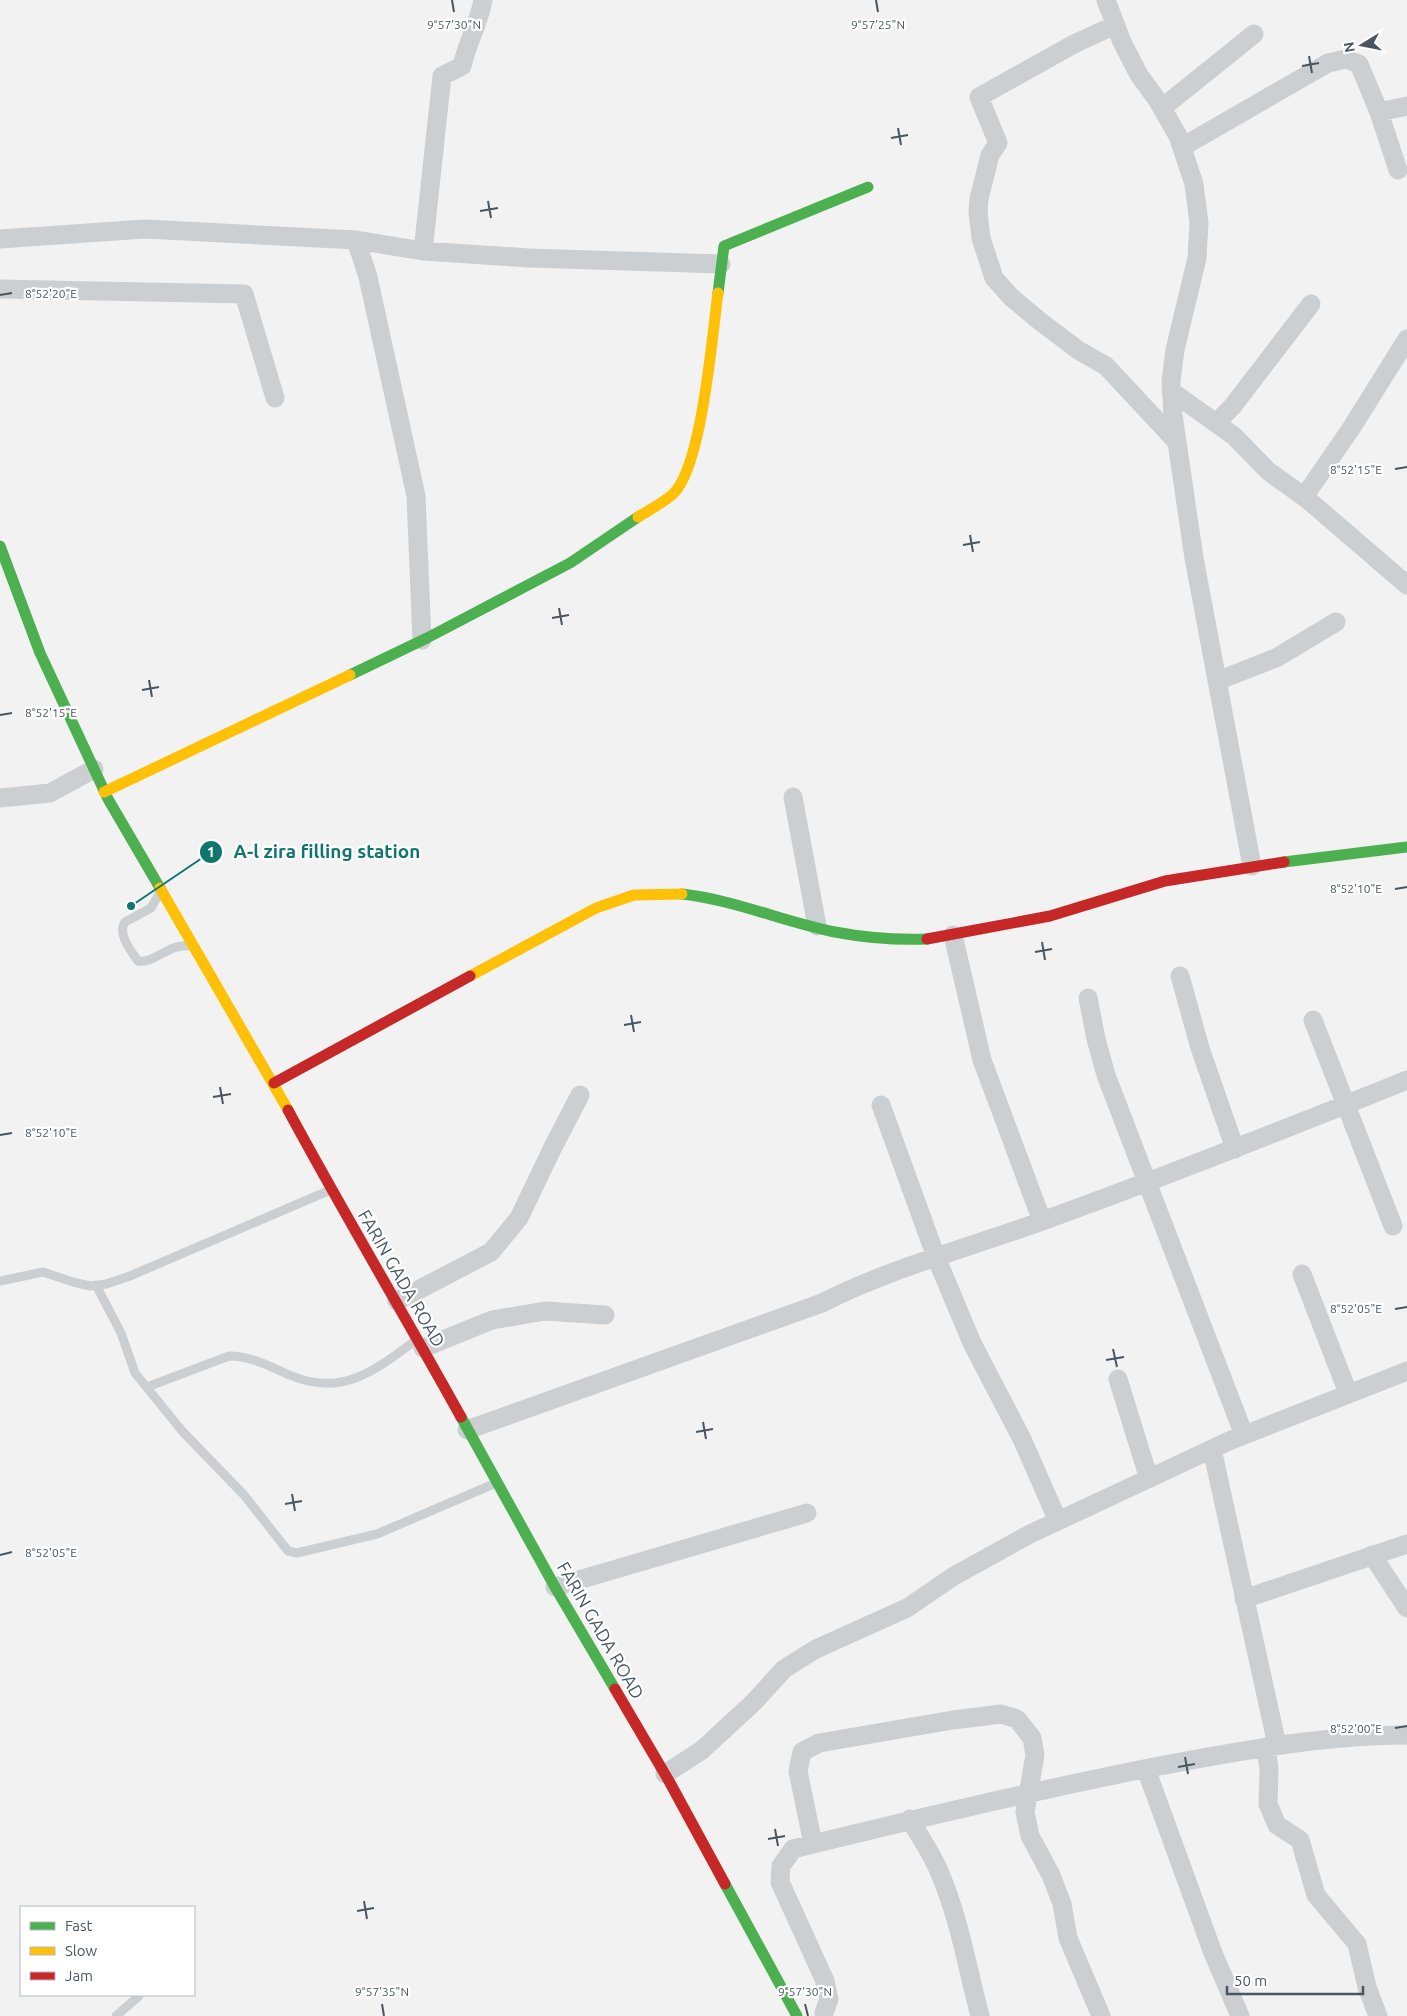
<svg xmlns="http://www.w3.org/2000/svg" width="1407" height="2016" font-family="Ubuntu,sans-serif">
	<rect width="100%" height="100%" fill="#f3f2f2"/>
	<g fill="none" stroke-linecap="round" stroke-linejoin="round">
		<path stroke="#cbcfd2" stroke-width="9" d="M159,894L151,908L125,922C117,934 131,951 138,961C154,964 169,943 189,946
			M0,1281L43,1272L73,1282L90,1286L106,1284L130,1276L328,1191
			M96,1285L121,1333L135,1373L183,1432L244,1495L288,1551L297,1553L377,1534L496,1483
			M147,1387L229,1356C250,1356 267,1365 287,1374C341,1398 373,1372 416,1340
			M116,2016L139,1996"/>
		<path stroke="#cbcfd2" stroke-width="19" d="M1106,0L1122,42L1139,75L1158,101L1178,136L1194,184L1199,223L1197,258L1175,350L1171,381L1173,415L1194,558L1252,866
			M1115,25L1074,44L979,97L998,143L990,155L979,199L978,212L981,238L994,278L1011,297L1041,322L1078,350L1106,366L1176,441
			M1162,108L1254,34
			M1379,112L1407,106
			M1182,147L1328,63L1346,59L1359,64L1379,112L1398,170
			M0,239L145,229L356,240L423,251L529,258L721,264
			M356,240L368,277L416,496L422,640
			M423,251L442,76L462,66C467,43 479,23 483,0
			M0,289L244,294L275,398
			M1171,391L1234,436L1268,471L1307,499L1407,585
			M1216,423L1232,407L1311,304
			M1304,497L1352,427L1407,339
			M1217,681L1276,658L1336,622
			M793,797L817,926
			M0,798L50,793L94,769
			M953,935L982,1060L1042,1221
			M1180,976L1200,1048L1235,1149
			M1088,998L1096,1039L1106,1075L1244,1435
			M1313,1020L1393,1226
			M881,1105L936,1257L972,1343L1022,1439L1058,1521
			M1302,1274L1348,1393
			M397,1301L491,1252L519,1218L553,1147L580,1095
			M423,1348L492,1320L545,1311L605,1315
			M1118,1379L1149,1479
			M467,1430L822,1303C889,1269 963,1249 1034,1224C1159,1179 1283,1130 1407,1080
			M1212,1449L1277,1745
			M1372,1555L1407,1608
			M555,1587L807,1513
			M1244,1599L1407,1544
			M1266,1747L1269,1769L1268,1804L1277,1825L1300,1840L1316,1895L1357,1944L1367,1987L1378,2016
			M1146,1769L1213,1953L1240,2016
			M665,1774L702,1750L754,1702L784,1669L816,1649L907,1608L954,1576L1030,1534L1229,1441L1407,1371
			M910,1819C919,1836 931,1852 938,1869C959,1916 967,1967 980,2016
			M813,1844L798,1771L802,1752L819,1743L953,1720L1001,1714L1017,1719L1032,1738L1035,1755L1025,1812L1030,1836L1051,1875L1062,1904L1068,1938L1101,2016
			M824,2013L829,1999L825,1981L780,1882L781,1866L793,1849C915,1819 1036,1790 1159,1766C1241,1751 1324,1735 1407,1735"/>
		<path stroke="#4caf50" stroke-width="11" d="M718,293L724,246L868,187
			M0,546L40,653L108,799L160,888
			M350,675L427,638L570,563L638,517
			M1284,862L1407,847
			M682,894C735,900 784,922 835,932C866,938 896,940 927,939
			M461,1417L555,1587L615,1689
			M725,1884L797,2016"/>
		<path stroke="#ffc107" stroke-width="11" d="M638,517C649,510 663,503 673,494C702,467 712,336 718,293
			M104,792L350,675
			M160,888L288,1110
			M470,976L596,908L634,895L682,894"/>
		<path stroke="#c62828" stroke-width="11" d="M927,939L1050,916L1165,881L1284,862
			M274,1083L470,976
			M288,1110C344,1214 404,1314 461,1417
			M615,1689L669,1781L725,1884"/>
	</g>
	<path fill="none" stroke="#475661" stroke-width="2" d="M452,0L454,12M876,0L878,12M1309,56L1312,73M1302,66L1319,63M898,128L901,145M891,138L908,135M488,201L491,218M480,211L498,208M0,295L12,293M1395,469L1407,467M970,535L973,552M963,545L980,542M559,608L562,625M552,618L569,615M149,680L152,697M142,690L159,687M0,715L12,713M1395,889L1407,887M1042,942L1045,960M1035,952L1052,949M631,1015L634,1032M624,1025L641,1022M220,1087L223,1104M213,1097L231,1094M0,1135L12,1133M1395,1309L1407,1307M1113,1349L1117,1367M1106,1360L1124,1357M703,1422L706,1439M696,1432L713,1429M292,1494L295,1511M285,1504L302,1501M0,1555L12,1552M1395,1728L1407,1726M1185,1757L1188,1774M1178,1767L1195,1764M775,1829L778,1846M768,1839L785,1836M364,1901L367,1919M357,1911L374,1908M382,2004L384,2016M805,2004L808,2016"/>
	<g text-anchor="middle" dominant-baseline="central" stroke-width="4.5" stroke-linejoin="round" paint-order="stroke">
		<g font-size="18" fill="#475661" stroke="#fff">
			<text transform="translate(402 1278) rotate(60)">FARIN GADA ROAD</text>
			<text transform="translate(601 1630) rotate(60)">FARIN GADA ROAD</text>
		</g>
	</g>
	<g font-size="12" text-anchor="middle" fill="#475661" stroke="#fff" stroke-width="4.5" stroke-linejoin="round" paint-order="stroke">
		<text x="454" y="29">9°57'30"N</text>
		<text x="878" y="29">9°57'25"N</text>
		<text x="51" y="298">8°52'20"E</text>
		<text x="1356" y="474">8°52'15"E</text>
		<text x="51" y="717">8°52'15"E</text>
		<text x="1356" y="893">8°52'10"E</text>
		<text x="51" y="1137">8°52'10"E</text>
		<text x="1356" y="1313">8°52'05"E</text>
		<text x="51" y="1557">8°52'05"E</text>
		<text x="1356" y="1733">8°52'00"E</text>
		<text x="382" y="1996">9°57'35"N</text>
		<text x="805" y="1996">9°57'30"N</text>
	</g>
	<path fill="none" stroke="#0f766e" stroke-width="2" d="M131 906L211 852"/>
	<g fill="#0f766e" stroke="#fff" stroke-width="2">
		<circle cx="131" cy="906" r="5"/>
		<circle cx="211" cy="852" r="12"/>
	</g>
	<g font-size="15" text-anchor="middle" font-weight="bold" fill="#fff">
		<text x="211" y="857">1</text>
	</g>
	<g font-size="19" text-anchor="middle" font-weight="bold" fill="#0f766e" stroke="#fff" stroke-width="4.5" stroke-linejoin="round" paint-order="stroke">
		<text x="327" y="858">A-l zira filling station</text>
	</g>
	<rect x="20" y="1906" width="175" height="90" fill="#ffffff" stroke="#b5bbc0"/>
	<rect x="30" y="1922" width="25" height="8" fill="#4caf50" stroke="#b5bbc0"/>
	<text x="65" y="1931" font-size="15" fill="#475661">Fast</text>
	<rect x="30" y="1947" width="25" height="8" fill="#ffc107" stroke="#b5bbc0"/>
	<text x="65" y="1956" font-size="15" fill="#475661">Slow</text>
	<rect x="30" y="1972" width="25" height="8" fill="#c62828" stroke="#b5bbc0"/>
	<text x="65" y="1981" font-size="15" fill="#475661">Jam</text>
	<g transform="translate(1362 45) rotate(260)" stroke="#ffffff" stroke-width="4" paint-order="stroke">
	<path d="M0-4L9 19L0 12L-9 19Z" fill="#475661"/>
	<text y="-8" font-size="14" font-weight="bold" text-anchor="middle" fill="#475661">N</text>
	</g>
	<path d="M1227 1986v8h136v-8" fill="none" stroke="#475661" stroke-width="2.5"/>
	<text x="1234" y="1986" font-size="15" fill="#475661" stroke="#ffffff" stroke-width="4" paint-order="stroke">50 m</text>
</svg>
